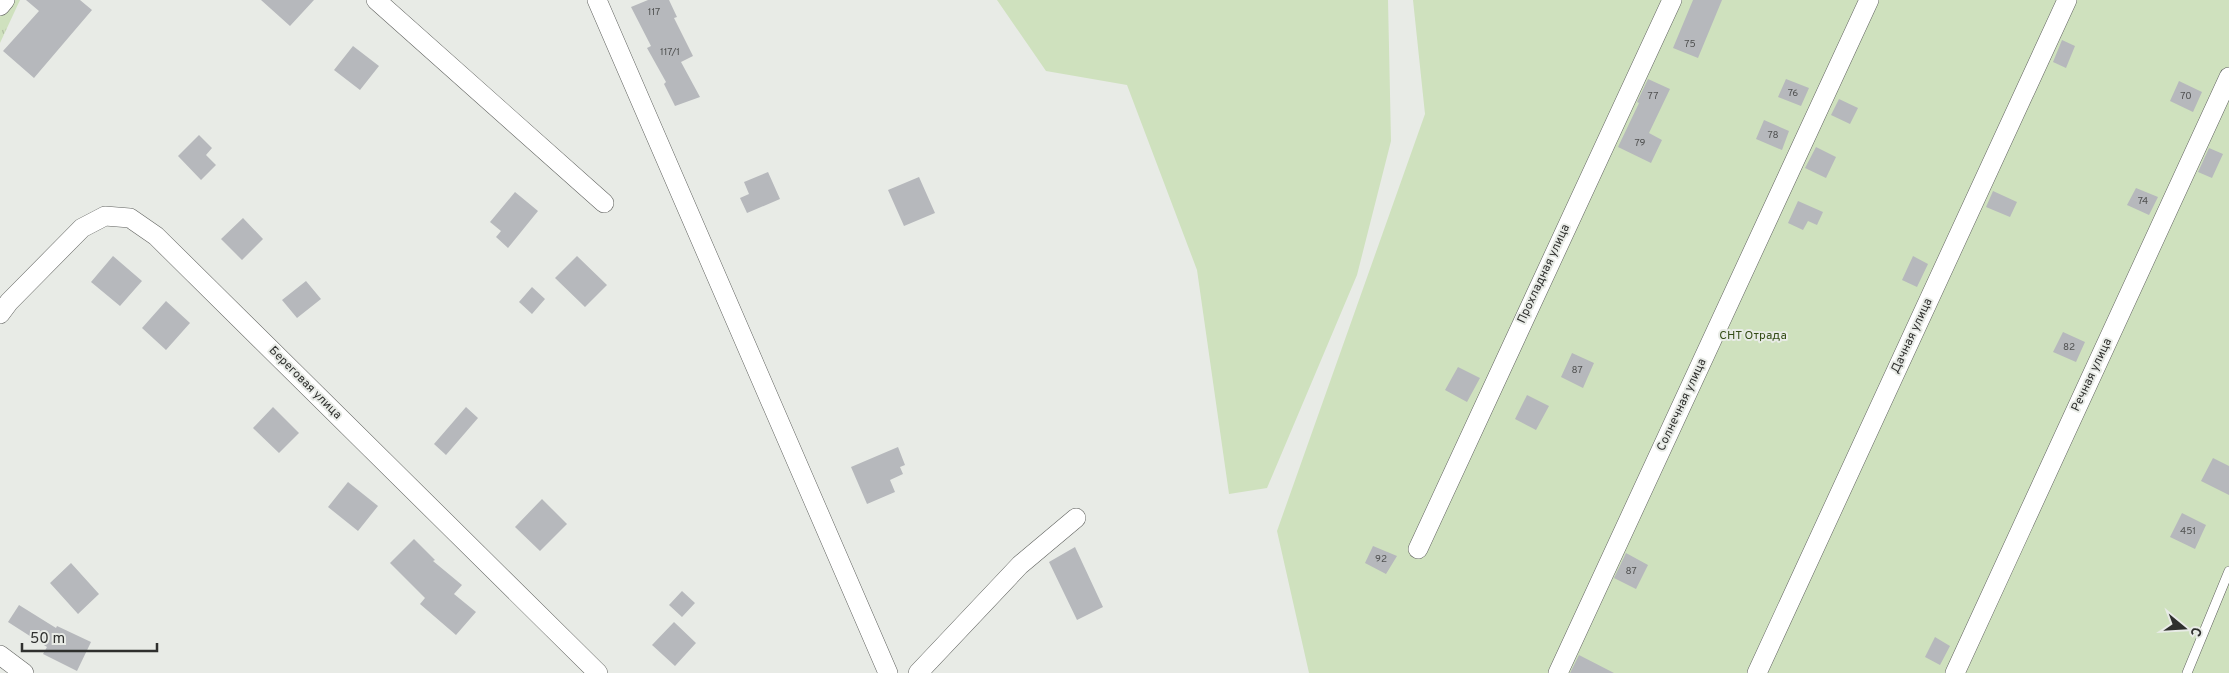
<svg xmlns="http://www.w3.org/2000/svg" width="2229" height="673" font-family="Overpass,sans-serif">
	<defs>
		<pattern id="park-tufts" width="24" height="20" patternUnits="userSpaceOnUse" patternTransform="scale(1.25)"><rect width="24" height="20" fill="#cfe1be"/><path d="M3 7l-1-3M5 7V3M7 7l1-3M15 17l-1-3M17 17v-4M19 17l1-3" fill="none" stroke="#b2c1a4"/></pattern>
	</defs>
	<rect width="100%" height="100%" fill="#e8ebe6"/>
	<path fill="#cfe1be" d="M997,0H1388L1391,141L1357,275L1267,488L1229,494L1197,270L1127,85L1046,71Z
		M1413,0H2229V673H1309L1277,531L1425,114Z"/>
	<path fill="url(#park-tufts)" d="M0,0H20L0,43Z"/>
	<path fill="#b6b8bc" d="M26,0H80L92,10L34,78L3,51L39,11Z
		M261,0H314L290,26Z
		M648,0H669L677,17L674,18L693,56L681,62L700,97L675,106L664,84L666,82L647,48L651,46L631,7Z
		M1693,0H1722L1698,58L1673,48Z
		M2062,40L2075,46L2066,68L2053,62Z
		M353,46L379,66L360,90L334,70Z
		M1648,79L1670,89L1649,133L1662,140L1651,163L1618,147L1639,103L1637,102Z
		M1786,79L1809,88L1801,106L1778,97Z
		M2179,81L2202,92L2193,112L2170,101Z
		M1839,99L1858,108L1850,124L1831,115Z
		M1764,120L1789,131L1782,150L1756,139Z
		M199,135L212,148L206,155L216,165L201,180L178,156Z
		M1816,147L1836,157L1826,178L1805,168Z
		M2209,148L2223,154L2212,178L2198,172Z
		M768,172L780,199L747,213L740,198L749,194L744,182Z
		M919,177L935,213L904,226L888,190Z
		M2136,188L2158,197L2149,215L2127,205Z
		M1993,191L2017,202L2010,217L1986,207Z
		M515,192L538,211L508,248L496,237L501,231L490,222Z
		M1798,201L1823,212L1817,225L1808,221L1803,230L1788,223Z
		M243,218L263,239L242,260L221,239Z
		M113,256L142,281L120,306L91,282Z
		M577,256L607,285L585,307L555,278Z
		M1913,256L1928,264L1917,287L1902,280Z
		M306,281L321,299L297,318L282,300Z
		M532,287L545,299L532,314L519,302Z
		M166,301L190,323L166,350L142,328Z
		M2063,332L2085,342L2076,362L2053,352Z
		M1572,353L1594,363L1583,388L1561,377Z
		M1458,367L1480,378L1467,402L1445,390Z
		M1527,395L1549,406L1536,430L1515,419Z
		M273,407L299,433L279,453L253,428Z
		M466,407L478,418L446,455L434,444Z
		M898,447L905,465L900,467L903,474L890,480L895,492L867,504L851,467Z
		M2213,458L2229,466V495L2201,481Z
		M348,482L378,506L358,531L328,507Z
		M542,499L567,524L540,551L515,527Z
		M2182,513L2206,525L2195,549L2170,537Z
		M414,539L435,560L433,561L462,585L454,594L476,612L456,635L420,604L425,598L390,563Z
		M1373,546L1397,556L1386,574L1365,563Z
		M1075,547L1103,607L1077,620L1049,562Z
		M1626,553L1648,565L1636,589L1614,578Z
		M71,563L99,594L78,614L50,583Z
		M682,591L695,603L682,617L669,605Z
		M19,605L56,628L57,626L91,642L77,671L43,654L47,647L8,622Z
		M674,622L696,643L675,666L652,645Z
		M1935,637L1950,646L1940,665L1925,657Z
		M1579,655L1614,673H1570Z"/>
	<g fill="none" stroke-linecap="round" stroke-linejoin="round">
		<defs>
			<path id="lane" d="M2187,673L2229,571"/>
			<path id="street" d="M376,0L604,203
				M597,0L888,673
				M0,6L5,0
				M0,314L9,302L82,228L105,216L130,218L156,236L598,673
				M1418,549L1672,0
				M0,655L24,673
				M918,673L1020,565L1076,518
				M1558,673L1869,0
				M1757,673L2067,0
				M1955,673L2229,77"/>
		</defs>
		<use href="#lane" stroke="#60625f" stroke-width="10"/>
		<use href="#street" stroke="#60625f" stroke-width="20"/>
		<use href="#lane" stroke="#fff" stroke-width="9"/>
		<use href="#street" stroke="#fff" stroke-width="19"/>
	</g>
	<g text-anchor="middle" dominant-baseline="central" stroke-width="4" stroke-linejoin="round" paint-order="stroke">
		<g font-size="10" fill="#515252">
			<text x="654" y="12">117</text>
			<text x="1690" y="44">75</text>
			<text x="670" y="52">117/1</text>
			<text x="1793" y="93">76</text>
			<text x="1653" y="96">77</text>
			<text x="2186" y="96">70</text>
			<text x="1773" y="135">78</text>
			<text x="1640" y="143">79</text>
			<text x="2143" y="201">74</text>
			<text x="2069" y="347">82</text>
			<text x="1577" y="370">87</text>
			<text x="2188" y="531">451</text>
			<text x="1381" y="559">92</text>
			<text x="1631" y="571">87</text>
		</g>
		<g font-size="12" fill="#2f302e" stroke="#e8ebe6">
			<text transform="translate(1544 274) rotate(-65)">Прохладная улица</text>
			<text transform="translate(1912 336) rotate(-65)">Дачная улица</text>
			<text transform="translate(2092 375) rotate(-65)">Речная улица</text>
			<text transform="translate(305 383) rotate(45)">Береговая улица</text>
			<text transform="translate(1682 405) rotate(-65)">Солнечная улица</text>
		</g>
		<g font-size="12" fill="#344c16" stroke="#e8ebe6">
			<text x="1753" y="336">СНТ Отрада</text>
		</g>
	</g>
	<g transform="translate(2184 628) rotate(108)" stroke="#e8ebe6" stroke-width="4" paint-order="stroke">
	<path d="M0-4L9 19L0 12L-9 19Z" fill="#2f302e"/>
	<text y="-8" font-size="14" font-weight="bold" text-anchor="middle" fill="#2f302e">С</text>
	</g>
	<path d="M22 643v8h135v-8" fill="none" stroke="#2f302e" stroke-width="2.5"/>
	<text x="30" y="643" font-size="15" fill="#2f302e" stroke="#e8ebe6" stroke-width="4" paint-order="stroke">50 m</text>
</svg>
